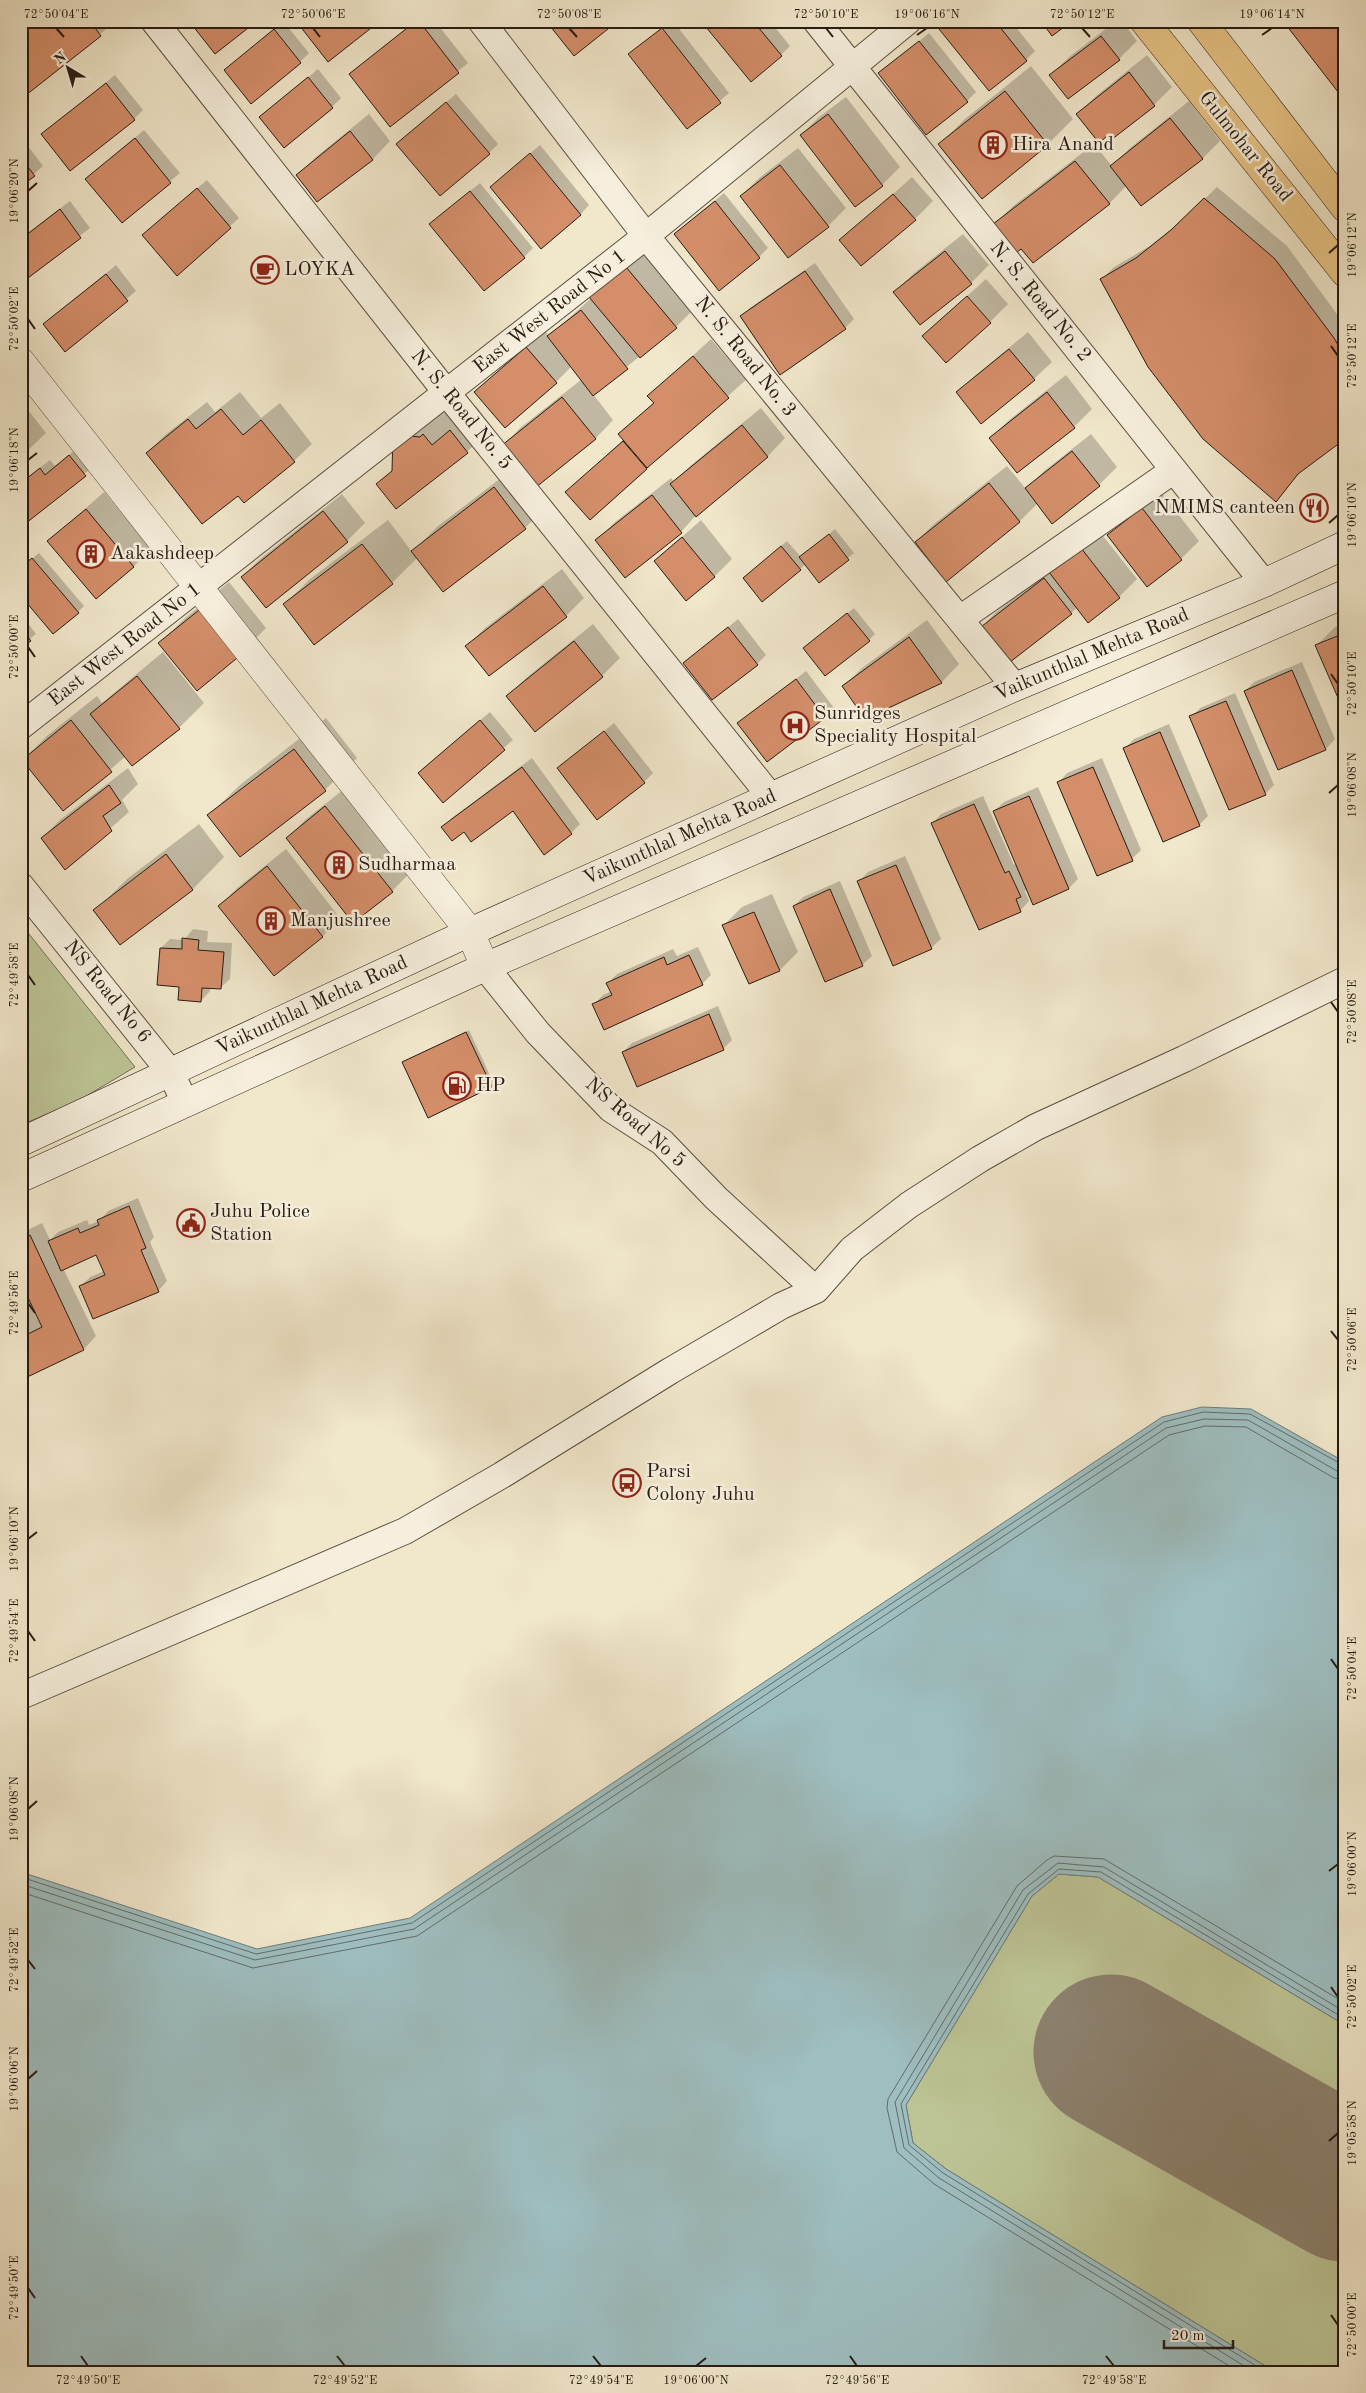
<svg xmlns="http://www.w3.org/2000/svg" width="1366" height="2393" font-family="'Old Standard TT',serif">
	<rect width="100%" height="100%" fill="#f1e7cb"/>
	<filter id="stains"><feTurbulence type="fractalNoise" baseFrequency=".004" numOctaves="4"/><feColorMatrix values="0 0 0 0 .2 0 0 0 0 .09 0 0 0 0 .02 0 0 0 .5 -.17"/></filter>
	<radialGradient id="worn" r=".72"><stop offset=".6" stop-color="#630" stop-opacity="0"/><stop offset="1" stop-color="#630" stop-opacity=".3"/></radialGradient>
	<path fill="#bdc495" stroke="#727054" d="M21,924L135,1067L78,1101L21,1125Z
		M1059,1874L1098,1877L1345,2025V2150L1112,2020L1074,2084L1345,2237V2372H1275L946,2169L913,2143L906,2105L1032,1896Z"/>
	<path fill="#9ebec0" stroke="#6e7d7a" d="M1202,1407L1251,1409L1345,1462V2025L1098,1877L1059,1874L1032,1896L906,2105L913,2143L946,2169L1275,2372H21V1872L257,1949L410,1918L1162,1417Z"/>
	<path fill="#0003" d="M38,21H106L110,26L21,98V34Z
		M283,21L309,53L300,62L225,70Z
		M415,21H435L468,63L390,125L350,74Z
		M670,21H673L729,93L688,128L630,54Z
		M703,21H770L790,46L781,55Z
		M948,21H1011L1035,51L1026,60L941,29Z
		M1116,21H1122L1137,41L1119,59L1051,75L1069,57Z
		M929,33L976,92L967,101L880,73Z
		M1147,55L1172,87L1154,105L1078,114L1096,96Z
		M1031,66L1073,119L1048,144L982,197L940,144L965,119Z
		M318,69L341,98L332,107L261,117Z
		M115,75L143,110L134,119L43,134Z
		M456,94L498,144L489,153L407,135Z
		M846,97L900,167L882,185L801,135L819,117Z
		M1189,101L1220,141L1202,159L1127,185L1110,203L1033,261L995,224L1013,206L1094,144L1112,166L1130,148Z
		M369,114L390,141L373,159L318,200L298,175L316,157Z
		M144,130L180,173L122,221L87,179Z
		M21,137L43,166L21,185Z
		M540,145L589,205L580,215L491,187Z
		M798,148L846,208L828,226L741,196L759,178Z
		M912,177L933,201L915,219L841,241Z
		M207,180L239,218L177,274L153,226Z
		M480,183L533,248L524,257L440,215Z
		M1217,187L1287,246L1345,325V437L1304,468L1276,501L1102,279L1114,267L1150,246L1185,218Z
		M724,193L768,248L759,257L675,234Z
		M70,201L90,228L24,279L21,275V238Z
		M963,234L989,265L971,283L895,292L913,274Z
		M645,250L694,309L676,327L593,394L613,420L596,438L537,485L550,503L525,528L418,557L392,583L285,604L310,579L388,520L412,552L438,526L518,465L503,446L520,428L582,379L572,366L556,382L476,392L545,330L549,336Z
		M815,263L854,319L845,328L742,316L751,307Z
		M116,265L136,291L65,350L45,324Z
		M986,279L1008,304L990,322L923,336Z
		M1028,332L1052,362L1034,379L958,392L976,375Z
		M711,339L746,380L590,518L567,492L624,439L620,434L654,402L649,396Z
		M1066,375L1092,409L1074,427L1017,471L991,438L1009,420Z
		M240,392L261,418L280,403L312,444L294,461L238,494L147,453L165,435L207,402L215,412Z
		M21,401L46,433L21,457Z
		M476,406L492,427L467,452L378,484L393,469L420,409L446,413L457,421Z
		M761,408L785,438L768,456L698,513L681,532L597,540L615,522L671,478L674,482L689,467Z
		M1091,434L1117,467L1099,485L1038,503L1020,521L946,580L916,542L934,524L1007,466L1026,489L1044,471Z
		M79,447L94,466L21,525V482L50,460L55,466Z
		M1160,491L1199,541L1181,559L1109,535L1127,517Z
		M104,492L151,549L133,567L49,541Z
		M342,494L365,523L347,541L266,606L242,577L260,559Z
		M701,520L732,559L714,577L655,561Z
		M1092,522L1137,579L1119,597L1078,607L1071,613L979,630L996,612L1050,571Z
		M835,529L854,553L819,582L806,564L800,569L744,578L787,541L801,557Z
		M39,553L84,606L78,612L21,568Z
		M562,569L584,598L566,616L467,646L485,628Z
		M229,582L266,628L241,653L160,643L185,618Z
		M854,608L875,634L869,640L804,648Z
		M21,614L36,634L21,646Z
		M738,619L766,655L757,664L685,663Z
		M927,620L959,664L942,682L865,717L844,686L862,668Z
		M1345,623V710L1317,645L1335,627Z
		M593,624L620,658L602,676L508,696L526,678Z
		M163,652L204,703L179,728L133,765L126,756L63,810L23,760L48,735L97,696L102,703Z
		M1302,662L1335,739L1326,749L1279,769L1245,691L1254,682Z
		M806,671L834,708L767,760L739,724Z
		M1235,693L1274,785L1265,794L1191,717L1200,708Z
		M490,712L513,740L443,801L428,764Z
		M326,718L357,758L325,790L209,815L241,784Z
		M614,723L653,773L644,782L559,768Z
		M1169,724L1208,816L1199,825L1125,748L1134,739Z
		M532,758L580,824L571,833L513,810L464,830L443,827L452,818Z
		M1102,758L1141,850L1132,859L1058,783L1067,773Z
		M128,768L138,784L122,800L129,812L65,868L42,838L60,820Z
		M1038,787L1078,879L1069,888L1027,889L1025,891L1029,901L1020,911L932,824L941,814L983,796L1014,865L1016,863L994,811L1004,802Z
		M344,789L410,873L392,891L287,838L305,820Z
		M199,824L224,857L193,889L120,944L95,911L127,879Z
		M286,849L340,918L323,936L274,974L220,906L237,888Z
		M905,856L941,939L931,948L859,881L868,872Z
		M840,881L872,956L862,965L794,906L803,897Z
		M772,894L798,952L780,970L724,925L742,907Z
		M193,929L208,931L207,942L232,943L230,979L220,988L210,987V991L201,1001L180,986L161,948L170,939L184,940Z
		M698,947L711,975L702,984L594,1004L603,995L612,991L608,983L617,974L673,949L677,956Z
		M718,1006L732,1040L723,1049L623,1052L632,1043Z
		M469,1030L494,1084L492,1086L403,1063Z
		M138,1198L154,1237L150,1242L167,1281L158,1291L81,1286L90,1277L104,1271L97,1254L63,1268L96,1336L84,1349L22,1378L21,1233L42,1223L50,1240L58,1232L87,1220L89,1225L99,1221L108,1211Z"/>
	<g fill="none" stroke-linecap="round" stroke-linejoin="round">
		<path stroke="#626c69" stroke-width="1" d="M21,1877L256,1954L412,1923L1164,1422L1203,1412L1250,1414L1345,1466
			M21,1884L255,1960L414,1929L1166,1428L1204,1419L1248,1420L1337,1471L1345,1473
			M21,1892L253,1968L417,1936L1169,1435L1205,1426L1246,1427L1334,1478L1345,1480
			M1239,2372L934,2184L897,2152L887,2108L888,2099L1017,1886L1047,1860L1054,1856L1104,1859L1345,2003
			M1254,2372L939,2178L904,2148L895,2102L1023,1890L1058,1863L1104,1867L1345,2012
			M1266,2372L943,2173L909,2145L901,2104L1028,1894L1059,1869L1101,1872L1345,2019"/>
		<path stroke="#8c816e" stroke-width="155" d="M1111,2052L1345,2184"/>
	</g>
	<path fill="#d48e6a" stroke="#271b12" d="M38,21H90L101,36L21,99V35Z
		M189,21H257L215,54Z
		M296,21H380L328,62Z
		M416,21H419L459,73L390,127L349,74Z
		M546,21H618L574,56Z
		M701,21H753L782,56L751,82Z
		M949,21H995L1027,61L989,91L939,29Z
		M1041,21H1072L1052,36Z
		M1283,21H1345V101Z
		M662,28L721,103L687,129L628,54Z
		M274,29L301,63L251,104L224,70Z
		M1101,36L1120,60L1068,99L1049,75Z
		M919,41L968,102L926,135L878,73Z
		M1129,72L1155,106L1111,140L1107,136L1099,143L1076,114Z
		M308,77L333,108L284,148L259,117Z
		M106,83L135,120L70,171L41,134Z
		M1005,91L1048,145L982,199L938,144Z
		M446,102L490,154L440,196L396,144Z
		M828,114L883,186L855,207L800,135Z
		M1170,118L1203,159L1141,206L1110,166Z
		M350,131L373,160L317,202L296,175Z
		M135,138L171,183L122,223L85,179Z
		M530,153L581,215L541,249L490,187Z
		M21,158L35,176L21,186Z
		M1075,161L1110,204L1033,263L1021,249L1016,253L993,224Z
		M780,165L829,227L788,258L740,196Z
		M197,188L231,228L177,276L142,235Z
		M470,191L525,258L484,291L429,224Z
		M893,194L916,220L861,266L839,240Z
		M1204,198L1275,259L1334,338L1345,357V439L1298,474L1276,502L1203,439L1148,367L1100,279L1136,258L1171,230Z
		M715,201L760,258L719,291L674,234Z
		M60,209L81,238L24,281L21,277V239Z
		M945,251L972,284L920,325L893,292Z
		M626,267L677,328L640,358L589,297Z
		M805,271L846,329L780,375L740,316Z
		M106,274L128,301L65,352L43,324Z
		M967,296L991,323L946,363L922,336Z
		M581,310L628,369L593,396L547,336Z
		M526,347L557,383L505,428L474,392Z
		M1009,349L1035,380L981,424L956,392Z
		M693,356L729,398L647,468L618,434L654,403L647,396Z
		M1047,392L1075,428L1017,473L989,438Z
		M562,397L596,439L535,488L501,446Z
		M221,409L243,435L261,420L295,462L244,503L238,496L202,524L146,453L188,419L196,429Z
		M742,425L768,457L696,517L670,484Z
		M450,430L468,453L396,509L376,484L392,471L393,434L420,437L423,434L432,445Z
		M623,441L647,469L590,520L565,492Z
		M21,442L29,452L21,459Z
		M1072,451L1100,486L1052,524L1025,488Z
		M69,455L86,476L21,527V483L40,468L45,475Z
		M989,483L1020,522L946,582L915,542Z
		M494,487L526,529L443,592L411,551Z
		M652,495L682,533L625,578L595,540Z
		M1142,508L1182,560L1147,587L1107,535Z
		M86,509L134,567L96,599L47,541Z
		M323,511L348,542L266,608L241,577Z
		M829,534L849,560L819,583L799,557Z
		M682,537L715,577L686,601L654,561Z
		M1074,539L1120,598L1088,623L1042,563Z
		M362,544L393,584L314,645L283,604Z
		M781,546L801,570L762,602L743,578Z
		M32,558L79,613L53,634L21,596V567Z
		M1044,578L1072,614L1005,666L977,630Z
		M543,586L567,617L489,676L465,646Z
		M204,606L242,654L197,691L158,643Z
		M847,613L870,641L825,676L803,648Z
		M728,627L758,665L712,700L683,663Z
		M21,628L31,641L21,648Z
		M1345,633V714L1315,645Z
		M909,637L942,683L865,719L842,686Z
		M574,641L603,677L535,732L506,696Z
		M1292,670L1326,750L1278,770L1244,691Z
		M137,676L180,729L132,766L90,714Z
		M796,679L825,718L767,762L737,723Z
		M1226,701L1266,795L1229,810L1189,716Z
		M71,720L112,772L63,811L22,760Z
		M480,720L505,750L443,803L418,773Z
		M604,731L645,783L597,820L557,768Z
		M1160,732L1200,826L1163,842L1123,748Z
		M294,749L326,791L240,857L207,815Z
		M522,767L572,834L544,855L513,811L471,842L464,832L452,841L441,827Z
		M1093,767L1133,861L1097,876L1057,782Z
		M109,785L121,803L103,816L112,831L65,870L41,838Z
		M1029,796L1069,889L1033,905L993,811Z
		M974,804L1005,873L1009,871L1021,897L1016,899L1021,912L979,930L931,823Z
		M325,806L393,892L353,923L286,838Z
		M166,854L193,890L120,945L93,910Z
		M896,865L932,949L893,966L857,881Z
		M267,866L323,937L274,976L218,906Z
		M830,889L863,966L825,982L793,906Z
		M754,912L780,971L749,984L722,925Z
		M182,938L199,940L198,950L224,952L221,989L202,988L201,1002L178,1000L179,987L157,985L160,948L182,949Z
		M689,955L703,985L604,1030L592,1004L612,995L606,983L664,957L667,965Z
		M709,1014L724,1050L637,1087L622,1052Z
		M466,1032L492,1087L428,1118L402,1062Z
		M129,1206L146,1248L141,1250L159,1292L93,1319L79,1286L105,1275L96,1255L61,1271L48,1241L78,1228L80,1233L99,1225L97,1220Z
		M30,1235L84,1350L21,1380V1321L28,1334L42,1327L21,1283V1239Z"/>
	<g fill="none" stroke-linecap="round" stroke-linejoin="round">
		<defs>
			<path id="minor" d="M154,21L446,392L771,797
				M481,21L646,236L1015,687
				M816,21L1264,583
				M960,619L1174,470
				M21,726L646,236L908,21
				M21,886L171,1073L185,1103
				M485,967L538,1033L611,1109L662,1142L716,1198L816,1290
				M21,1696L405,1531L502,1475L670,1371L747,1326L781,1306L816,1290L852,1249L909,1205L980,1159L1036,1127L1184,1059L1345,980"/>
			<path id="tertiary" d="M21,362L470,932L485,967"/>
			<path id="secondary" d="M21,1142L470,932L1015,687L1264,583L1345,545
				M21,1178L485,967L1345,594"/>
			<path id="primary" d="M1144,21L1345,273
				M1201,21L1345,208"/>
		</defs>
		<use href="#minor" stroke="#5a4e40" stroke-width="28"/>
		<use href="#tertiary" stroke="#5a4e40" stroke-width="29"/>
		<use href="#secondary" stroke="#271b12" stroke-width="29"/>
		<use href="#primary" stroke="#271b12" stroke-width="29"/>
		<use href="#minor" stroke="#f6efdd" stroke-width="26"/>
		<use href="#tertiary" stroke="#f6efdd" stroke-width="28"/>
		<use href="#secondary" stroke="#f6efdd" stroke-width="28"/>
		<use href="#primary" stroke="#e8c486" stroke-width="28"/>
	</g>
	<path fill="none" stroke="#271b12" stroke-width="2" d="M56,28L64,37M313,28L320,37M569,28L577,37M826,28L833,37M1082,28L1090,37M917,35L927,28M1262,35L1272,28M28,191L37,183M1329,253L1338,245M28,319L35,329M1331,346L1338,356M28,460L37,453M1329,523L1338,515M28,647L35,657M1331,674L1338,684M1329,793L1338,785M28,975L35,985M1331,1002L1338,1012M28,1303L35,1313M1331,1331L1338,1340M28,1539L37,1532M28,1631L35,1641M1331,1659L1338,1669M28,1809L37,1801M1329,1871L1338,1864M28,1960L35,1969M1331,1987L1338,1997M28,2079L37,2071M1329,2141L1338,2133M28,2288L35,2298M1331,2315L1338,2325M81,2356L88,2366M337,2356L345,2366M593,2356L601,2366M850,2356L857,2366M1106,2356L1114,2366M696,2366L706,2358"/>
	<defs>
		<symbol id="building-ring" viewBox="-11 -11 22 22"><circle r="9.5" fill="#f6efdd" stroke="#8f2418" stroke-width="1.5"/><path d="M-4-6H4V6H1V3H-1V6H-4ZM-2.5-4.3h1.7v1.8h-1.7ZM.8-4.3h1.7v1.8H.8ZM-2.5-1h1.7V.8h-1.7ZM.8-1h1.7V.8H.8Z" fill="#8f2418"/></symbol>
		<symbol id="cafe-ring" viewBox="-11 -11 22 22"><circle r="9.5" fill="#f6efdd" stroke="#8f2418" stroke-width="1.5"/><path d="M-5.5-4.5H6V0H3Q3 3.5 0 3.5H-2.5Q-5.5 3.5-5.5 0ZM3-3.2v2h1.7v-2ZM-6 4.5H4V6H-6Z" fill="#8f2418"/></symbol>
		<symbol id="restaurant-ring" viewBox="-11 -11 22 22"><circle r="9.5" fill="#f6efdd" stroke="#8f2418" stroke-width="1.5"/><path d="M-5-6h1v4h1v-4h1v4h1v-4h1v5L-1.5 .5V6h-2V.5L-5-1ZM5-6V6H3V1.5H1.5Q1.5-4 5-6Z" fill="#8f2418"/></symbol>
		<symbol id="hospital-ring" viewBox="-11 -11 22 22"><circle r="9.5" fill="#f6efdd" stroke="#8f2418" stroke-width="1.5"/><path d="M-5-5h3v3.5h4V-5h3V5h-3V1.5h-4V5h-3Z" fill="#8f2418"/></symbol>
		<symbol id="fuel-ring" viewBox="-11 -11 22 22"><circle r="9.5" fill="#f6efdd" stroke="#8f2418" stroke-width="1.5"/><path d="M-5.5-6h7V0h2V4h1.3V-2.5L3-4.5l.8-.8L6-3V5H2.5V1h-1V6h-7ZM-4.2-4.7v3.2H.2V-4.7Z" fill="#8f2418"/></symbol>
		<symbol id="civic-ring" viewBox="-11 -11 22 22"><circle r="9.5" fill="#f6efdd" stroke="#8f2418" stroke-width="1.5"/><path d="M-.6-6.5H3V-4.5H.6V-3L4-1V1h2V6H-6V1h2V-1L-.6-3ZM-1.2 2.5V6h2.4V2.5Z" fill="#8f2418"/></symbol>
		<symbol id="bus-ring" viewBox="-11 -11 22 22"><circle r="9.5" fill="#f6efdd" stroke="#8f2418" stroke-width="1.5"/><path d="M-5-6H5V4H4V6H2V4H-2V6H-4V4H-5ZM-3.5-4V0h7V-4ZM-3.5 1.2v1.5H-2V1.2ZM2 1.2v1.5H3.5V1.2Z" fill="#8f2418"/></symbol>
	</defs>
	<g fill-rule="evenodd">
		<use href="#building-ring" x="977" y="129" width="32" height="32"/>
		<use href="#cafe-ring" x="249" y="254" width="32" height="32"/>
		<use href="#restaurant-ring" x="1298" y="492" width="32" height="32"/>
		<use href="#building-ring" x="75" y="538" width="32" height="32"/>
		<use href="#hospital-ring" x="779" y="710" width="32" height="32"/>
		<use href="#building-ring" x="323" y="849" width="32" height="32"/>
		<use href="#building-ring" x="255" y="905" width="32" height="32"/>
		<use href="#fuel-ring" x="441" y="1070" width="32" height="32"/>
		<use href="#civic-ring" x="175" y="1207" width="32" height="32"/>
		<use href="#bus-ring" x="611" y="1467" width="32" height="32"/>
	</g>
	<g text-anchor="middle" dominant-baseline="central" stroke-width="5" stroke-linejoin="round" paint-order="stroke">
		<g font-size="20" fill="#271b12" stroke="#f6efdd" text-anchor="start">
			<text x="1012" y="145">Hira Anand</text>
			<text x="284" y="270">LOYKA</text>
			<text x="1295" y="508" text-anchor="end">NMIMS canteen</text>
			<text x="110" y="554">Aakashdeep</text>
			<text x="814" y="714">Sunridges<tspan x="814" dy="23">Speciality Hospital</tspan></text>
			<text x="358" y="865">Sudharmaa</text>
			<text x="290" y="921">Manjushree</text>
			<text x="476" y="1086">HP</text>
			<text x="210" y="1212">Juhu Police<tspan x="210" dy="23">Station</tspan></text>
			<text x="646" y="1472">Parsi<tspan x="646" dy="23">Colony Juhu</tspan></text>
		</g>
		<g font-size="20" fill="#271b12" stroke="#f6efdd">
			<text transform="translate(1245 147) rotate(51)">Gulmohar Road</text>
			<text transform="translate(1040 302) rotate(51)">N. S. Road No. 2</text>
			<text transform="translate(550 312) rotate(-38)">East West Road No 1</text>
			<text transform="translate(745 357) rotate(51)">N. S. Road No. 3</text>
			<text transform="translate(461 410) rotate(51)">N. S. Road No. 5</text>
			<text transform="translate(125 645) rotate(-38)">East West Road No 1</text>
			<text transform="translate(1092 655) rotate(-23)">Vaikunthlal Mehta Road</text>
			<text transform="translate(680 838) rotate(-24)">Vaikunthlal Mehta Road</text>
			<text transform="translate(107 992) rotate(51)">NS Road No 6</text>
			<text transform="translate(312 1006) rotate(-25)">Vaikunthlal Mehta Road</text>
			<text transform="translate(635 1123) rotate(41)">NS Road No 5</text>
		</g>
	</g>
	<rect width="1366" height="2393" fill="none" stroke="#f1e7cb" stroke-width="55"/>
	<g transform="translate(68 68) rotate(322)" stroke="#f6efdd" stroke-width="4" paint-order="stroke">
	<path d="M0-4L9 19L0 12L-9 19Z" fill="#271b12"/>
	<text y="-8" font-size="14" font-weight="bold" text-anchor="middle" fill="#271b12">N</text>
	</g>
	<path d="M1164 2340v8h69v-8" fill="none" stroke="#271b12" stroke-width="2.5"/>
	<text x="1171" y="2340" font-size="15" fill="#271b12" stroke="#f6efdd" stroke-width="4" paint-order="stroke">20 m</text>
	<rect x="28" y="28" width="1310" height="2338" fill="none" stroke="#271b12" stroke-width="2"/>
	<g font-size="12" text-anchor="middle" fill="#271b12">
		<text x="56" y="18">72°50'04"E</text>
		<text x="313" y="18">72°50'06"E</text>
		<text x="569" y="18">72°50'08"E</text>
		<text x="826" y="18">72°50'10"E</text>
		<text x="927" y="18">19°06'16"N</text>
		<text x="1082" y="18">72°50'12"E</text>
		<text x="1272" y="18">19°06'14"N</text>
		<text transform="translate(14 191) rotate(-90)" y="4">19°06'20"N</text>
		<text transform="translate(1352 245) rotate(-90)" y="4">19°06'12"N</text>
		<text transform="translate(14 319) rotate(-90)" y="4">72°50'02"E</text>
		<text transform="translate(1352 356) rotate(-90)" y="4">72°50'12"E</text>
		<text transform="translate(14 460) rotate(-90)" y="4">19°06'18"N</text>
		<text transform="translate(1352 515) rotate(-90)" y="4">19°06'10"N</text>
		<text transform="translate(14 647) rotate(-90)" y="4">72°50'00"E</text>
		<text transform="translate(1352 684) rotate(-90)" y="4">72°50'10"E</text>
		<text transform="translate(1352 785) rotate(-90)" y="4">19°06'08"N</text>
		<text transform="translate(14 975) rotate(-90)" y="4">72°49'58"E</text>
		<text transform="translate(1352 1012) rotate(-90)" y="4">72°50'08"E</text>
		<text transform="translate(14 1303) rotate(-90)" y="4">72°49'56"E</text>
		<text transform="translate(1352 1340) rotate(-90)" y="4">72°50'06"E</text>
		<text transform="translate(14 1539) rotate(-90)" y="4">19°06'10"N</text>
		<text transform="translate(14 1631) rotate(-90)" y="4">72°49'54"E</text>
		<text transform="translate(1352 1669) rotate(-90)" y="4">72°50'04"E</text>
		<text transform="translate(14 1809) rotate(-90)" y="4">19°06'08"N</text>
		<text transform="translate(1352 1864) rotate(-90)" y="4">19°06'00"N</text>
		<text transform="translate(14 1960) rotate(-90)" y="4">72°49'52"E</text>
		<text transform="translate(1352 1997) rotate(-90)" y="4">72°50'02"E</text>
		<text transform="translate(14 2079) rotate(-90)" y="4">19°06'06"N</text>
		<text transform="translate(1352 2133) rotate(-90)" y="4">19°05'58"N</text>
		<text transform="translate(14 2288) rotate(-90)" y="4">72°49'50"E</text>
		<text transform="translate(1352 2325) rotate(-90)" y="4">72°50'00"E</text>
		<text x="88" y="2384">72°49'50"E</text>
		<text x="345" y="2384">72°49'52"E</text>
		<text x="601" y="2384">72°49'54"E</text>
		<text x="696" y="2384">19°06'00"N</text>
		<text x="857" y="2384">72°49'56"E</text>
		<text x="1114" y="2384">72°49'58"E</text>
	</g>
	<rect width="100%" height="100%" filter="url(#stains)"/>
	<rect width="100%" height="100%" fill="url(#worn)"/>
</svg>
